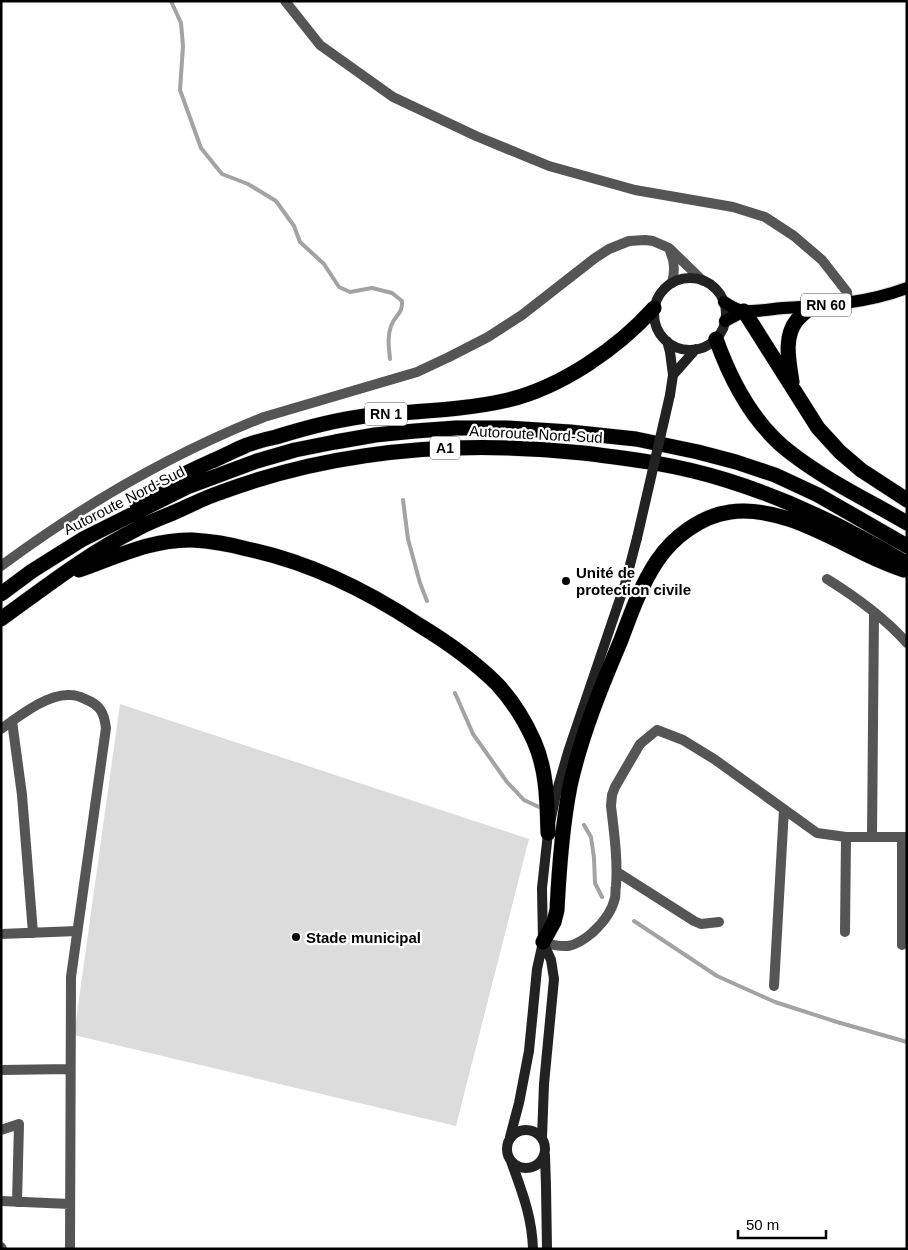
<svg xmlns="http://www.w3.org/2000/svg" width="908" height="1250" font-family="Helvetica,sans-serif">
	<rect width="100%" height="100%" fill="#fff"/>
	<path fill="#dcdcdc" d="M120,704L529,839L456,1126L74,1035Z"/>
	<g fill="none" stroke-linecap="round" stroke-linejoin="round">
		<path stroke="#a3a3a3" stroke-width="4" d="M171,1L181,23L183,46L180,90L201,148L222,174L248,184L276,201L294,226L300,242L324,264L339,287L350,292L372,288L392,293L402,301C403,314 395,315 391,326C387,337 389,348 390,359
			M403,500L408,539L420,583L427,601
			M455,693L473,734L507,782L524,800L539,807
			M584,825L591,837L594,858L595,883L602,897
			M634,921L717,976L775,1002L837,1022L907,1042"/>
		<defs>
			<path id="primary" d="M724,302C730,306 737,310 744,311C756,312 770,309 783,308C825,306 867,303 907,288
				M725,321L744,311"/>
			<path id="motorway" d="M744,311L818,428L840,452L861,470L907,500
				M716,339C731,381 755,426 791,453C827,481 868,500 907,523
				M792,382C789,362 783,337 797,320C801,315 807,311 812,306
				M137,505C160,485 185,473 212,461C224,456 235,450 247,445C256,442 266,439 276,437C305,428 335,420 365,416C412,411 461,411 508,400C562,387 618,348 654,308
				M79,570C116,557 152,539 192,540C211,541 229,544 247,549C310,562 366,590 419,625C447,642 474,661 497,684C512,700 525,721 534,741C547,770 547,802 548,833
				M1,594L32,571L83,539L187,487L257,461L295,450L335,442L375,435L415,431L456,428H507L570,432L636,439L698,452L736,462L775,475L818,495L907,546
				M1,619C44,588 87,554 135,530C147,523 161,518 175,512C189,506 204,498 219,493C336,449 460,440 583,453C634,459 678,465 726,480C790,500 850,529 907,564
				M543,942L554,922L557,910C559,869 562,827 570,786C581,736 601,687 621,640C631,613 641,585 657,561C673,537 701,516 730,512C781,505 832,539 876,559C885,563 894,567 904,570"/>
		</defs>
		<use href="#primary" stroke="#dbdbdb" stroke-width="14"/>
		<use href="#motorway" stroke="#dbdbdb" stroke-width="16"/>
		<path stroke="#555" stroke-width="10" d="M285,1L320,45L393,97L476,136L549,166L635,190L733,207L765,217L794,236L822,260L847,292L848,303
			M827,579C856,597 884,617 907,643
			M12,721L22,795L33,933
			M1,729C18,717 48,693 70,695C75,695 81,697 85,699C100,705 104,712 106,728L71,977L70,1249
			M872,837L874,612
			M902,837V945
			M617,872L694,921L701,924L719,922
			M845,932L846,837
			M1,934L77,931
			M543,942C565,949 574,948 592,933C602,924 612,911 615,898C616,894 615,890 616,886C618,860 614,832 611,806L612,795L615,787L640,744L657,730L683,740L714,759L817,833L846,837H907
			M774,986L784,809
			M1,1070L70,1069
			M1,1130L19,1124L17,1202
			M1,1201L70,1204
			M1,1247L2,1249"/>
		<path stroke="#555" stroke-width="10" d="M670,251C675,262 675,271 672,283
			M1,566C82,506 171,454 264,417L417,372L449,357L488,337L522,315L595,258L609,249L629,241L645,240L653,241L669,248L703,281"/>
		<path stroke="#222" stroke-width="10" d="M654 314a36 36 0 1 1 72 0a36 36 0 1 1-72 0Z
			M667,341L670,352L673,375L670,395
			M673,375L696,349
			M507 1149a19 19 0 1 1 38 0a19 19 0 1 1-38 0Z
			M510,1137L519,1103L529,1051L537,969L543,942L542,888L548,833L556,794L569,749L625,584L637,538
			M542,1137L544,1084L554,979L551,960L543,942
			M545,1155L546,1187L547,1249
			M511,1161C522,1192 532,1216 533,1249"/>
		<use href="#primary" stroke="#000" stroke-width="12"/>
		<use href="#motorway" stroke="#000" stroke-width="15"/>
		<path stroke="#222" stroke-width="10" d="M637,538L670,395"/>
	</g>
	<g fill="#000" stroke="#fff" stroke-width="2">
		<circle cx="566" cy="581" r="5"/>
		<circle cx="296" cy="937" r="5"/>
	</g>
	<g text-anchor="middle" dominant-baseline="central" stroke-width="4.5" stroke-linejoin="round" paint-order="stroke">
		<g fill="#fff" stroke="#4c4c4c" stroke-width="1">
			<rect x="801" y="293.5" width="50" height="23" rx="4"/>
			<rect x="365" y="402.5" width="42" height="23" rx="4"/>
			<rect x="430" y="436.5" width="30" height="23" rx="4"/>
		</g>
		<g font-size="14" font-weight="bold" fill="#000">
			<text x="826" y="305">RN 60</text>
			<text x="386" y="414">RN 1</text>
			<text x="445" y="448">A1</text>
		</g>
		<g font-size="15" fill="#000" stroke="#fff">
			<text transform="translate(536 434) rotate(3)">Autoroute Nord-Sud</text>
			<text transform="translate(124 500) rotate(-27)">Autoroute Nord-Sud</text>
		</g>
		<g font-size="15" font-weight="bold" fill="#000" stroke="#fff" text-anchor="start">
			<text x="576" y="572">Unité de<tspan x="576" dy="17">protection civile</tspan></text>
			<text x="306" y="937">Stade municipal</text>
		</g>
	</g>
	<rect width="908" height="1250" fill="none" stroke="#000000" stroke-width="5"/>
	<path d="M738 1230v8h88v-8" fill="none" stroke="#000000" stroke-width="2.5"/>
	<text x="746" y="1230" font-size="15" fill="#000000" stroke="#ffffff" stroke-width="4" paint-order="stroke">50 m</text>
</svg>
